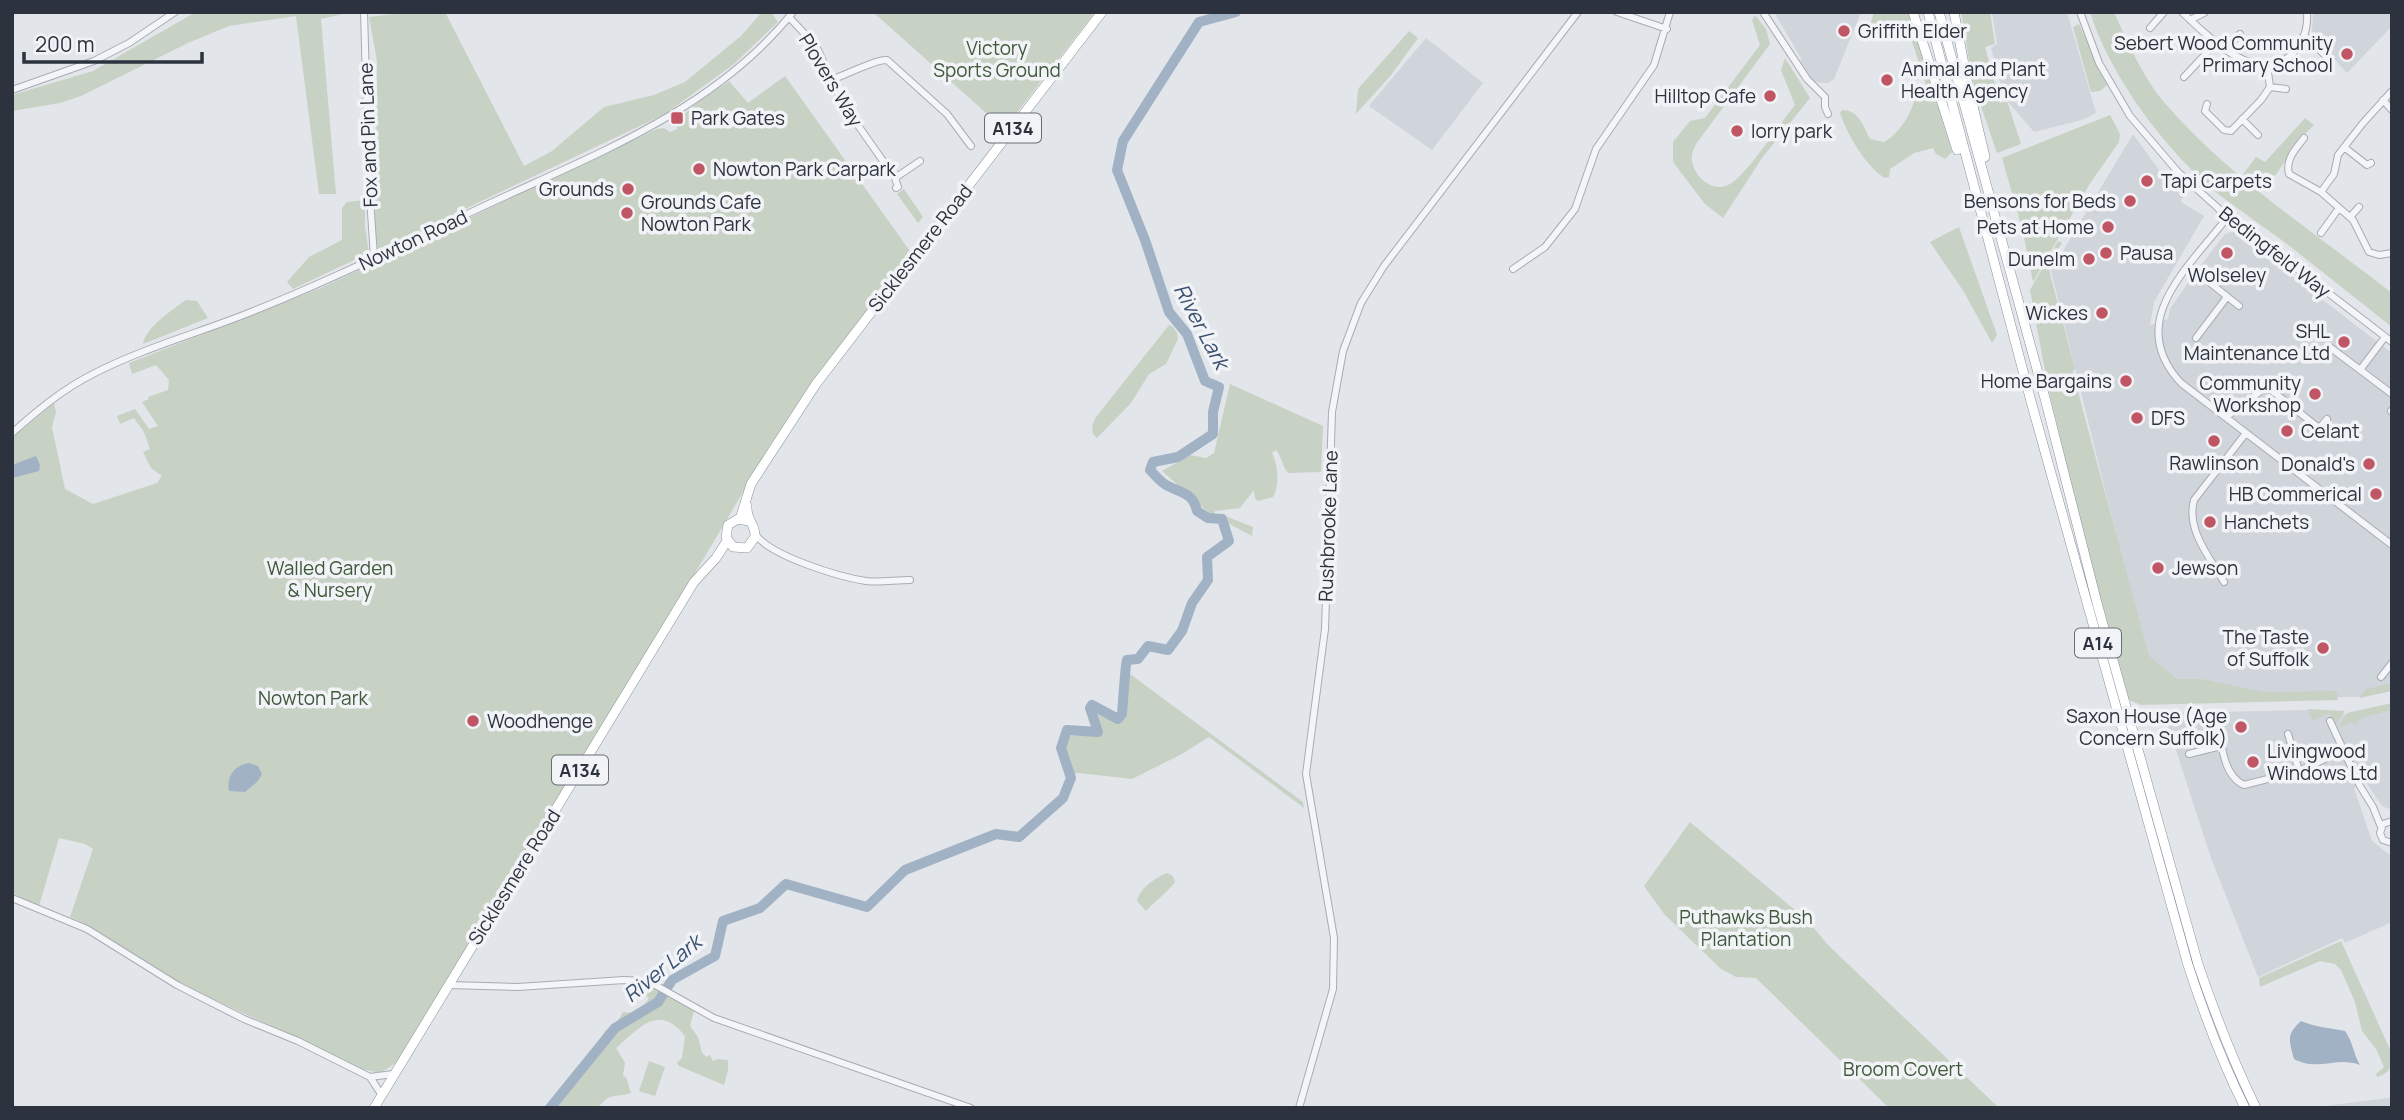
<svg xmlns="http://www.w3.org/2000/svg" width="2404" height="1120" font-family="Manrope,sans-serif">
	<rect width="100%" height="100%" fill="#e2e5e9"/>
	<path fill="#d0d4db" d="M1774,12H1861L1834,79L1828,83L1814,82L1801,63V58Z
		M1992,12H2067L2096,113L2082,120L2034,132L2004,97L1991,48L1997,44Z
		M2313,12H2392V26L2347,73L2312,35Z
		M1426,38L1483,83L1432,150L1369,106Z
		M2133,134L2169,184L2184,194L2181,202L2204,216L2154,302L2150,325L2168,319L2170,309L2192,277L2225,234L2233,231L2392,353V691L2359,697L2157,700L2051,271Z
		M2392,705V810L2382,806L2365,781L2354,788L2372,841L2392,857V922L2345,943L2342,938L2258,977L2211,858L2164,713L2306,710L2343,715Z
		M2392,1095V1108H2309L2389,1098Z"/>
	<path fill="#c7d2c4" d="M196,12H352L321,19L336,194H319L296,16L229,26L188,43L81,96L60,103L12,111V95L93,71Z
		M412,12H445L524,166L552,151L604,107L654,95L685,82L741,36L762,12H771L778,22L734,64L665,114L378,250L375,228L377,61L369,17Z
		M873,12H1095L1004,129Z
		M1874,12H1909L1952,152L1945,159L1936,154L1933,148L1914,153L1890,169L1889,177L1885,178C1866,167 1847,134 1840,113L1842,110C1859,110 1863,126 1870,139L1884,142C1901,133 1916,107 1916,89L1926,85L1909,32C1896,29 1882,39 1868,38L1867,34Z
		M1961,12H1990L1995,44L1985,47L2000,103L2007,101L2021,144L1997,153L1973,83Z
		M2090,12H2114C2127,41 2143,77 2163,101C2228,177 2314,232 2392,293V327C2355,298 2319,269 2283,241C2264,227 2245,214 2226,200C2170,157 2111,79 2090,12Z
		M1755,15L1766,29L1770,44L1696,144C1695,147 1693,150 1692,154C1689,173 1712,195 1730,184C1747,175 1781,122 1795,105L1781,70L1785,58L1810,98L1762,158L1723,218L1705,204L1673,162V142L1690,121L1705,118L1760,45L1752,20Z
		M2079,24L2107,85L2100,91L2091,92L2073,27Z
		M1409,31L1418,38L1391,75L1356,114L1358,89Z
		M785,76L912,254L826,363L752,477L529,853L396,1063L380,1073L362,1069C298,1036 231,1010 167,976C133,958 105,931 70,917L93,849L85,844L59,838L39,906L12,893V438L54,403L56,412L52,427L65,489L93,504L157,483L162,476L151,468L143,452L150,449L144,432L134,418L120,424L117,416L135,409L149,429L158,426L142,402L149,399L148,397L168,390L169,380L156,365L132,374L129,363L321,288L657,129L664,128L670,132L677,129C677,112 715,92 729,81L748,103Z
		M2110,115L2120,134L2119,142L2089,185L2033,282L2023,232L2002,158Z
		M2305,118L2314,125L2300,139L2275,176L2266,172L2252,178L2249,181L2242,176L2256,157L2265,162Z
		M904,189L923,217L918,223L897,194Z
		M365,200V227L369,253L293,289L287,282L309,257L342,240V208L347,202Z
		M1959,227L1997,335L1992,343L1964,292L1930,242Z
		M2058,241L2062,243L2049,264L2050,274L2075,369L2073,371L2081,403L2149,656L2177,679H2201L2265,692L2337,691L2338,700L2141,705L2129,700L2096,588L2048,387L2030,290Z
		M186,300L197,301L208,318L143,344C145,328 173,309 186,300Z
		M1169,325L1172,326L1177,333L1178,339L1166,364L1149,374L1131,403L1097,438L1093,434L1092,426L1096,417Z
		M1230,384L1323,426L1321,472L1288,473C1282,466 1282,457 1276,450L1272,453C1278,465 1280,485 1273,497L1258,501L1255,498L1254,490L1240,508L1215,511L1214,514L1218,517L1220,514L1253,527L1252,536L1209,513L1162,471L1190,455L1206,458L1214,453Z
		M1126,671L1303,802L1304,808L1209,737L1180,755L1132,779L1078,773L1070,775L1066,762L1064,739C1072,732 1084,738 1094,735L1098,728L1093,717L1095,709L1114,721L1119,722L1123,719L1127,692L1124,679Z
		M2392,683V691L2359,698L2366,689Z
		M2392,703V710L2364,717L2354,725L2352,722L2338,728L2347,713Z
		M2308,709L2345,711L2336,724L2330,713L2313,721Z
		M1690,822L1808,921L1828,945L1999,1108H1889L1756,978L1736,977L1721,969L1665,915L1644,886Z
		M1167,873L1173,876L1175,882C1168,892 1155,901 1146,911L1137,901C1140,888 1155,878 1167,873Z
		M2341,941L2392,1054C2392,1067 2390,1073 2377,1077L2376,1074L2384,1067L2376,1049L2362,1031L2355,1002L2341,970L2335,964L2320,961L2260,987L2259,978Z
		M647,989H658L694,1011L690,1026L698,1037L702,1053L707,1057L710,1055L713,1061L718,1059L728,1060V1070L724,1085L679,1066L677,1063L682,1058L685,1036C658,1002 639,1029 616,1048L625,1063L623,1076L626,1077L631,1093C614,1098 610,1092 598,1108H555L606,1030L615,1025L623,1012L635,1013L643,1008L649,998L642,993Z
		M649,1061L665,1067L655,1096L639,1091Z"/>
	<path fill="#a1b2c5" d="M36,456L40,465L39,471L12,478V465Z
		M249,763L258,766L262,774L258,781L245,792L229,791C226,776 235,765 249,763Z
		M2301,1021C2315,1027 2330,1028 2345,1031C2353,1042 2353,1053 2360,1065C2337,1056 2318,1072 2294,1059C2289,1039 2286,1035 2301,1021Z"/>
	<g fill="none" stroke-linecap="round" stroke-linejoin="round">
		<path stroke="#a1b2c5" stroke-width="10" d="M550,1108L615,1028L658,1002L672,980L715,956L723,921L760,908L786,884L867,907L905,870L996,834L1019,837L1063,798L1071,778L1061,748L1067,730L1098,732L1090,708L1092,705L1118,719L1122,714C1123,704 1125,666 1127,660L1138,659L1148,646L1168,650L1182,631L1192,603L1208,580L1207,557L1229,541L1222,519L1208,518L1197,511C1193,493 1182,493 1168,486C1161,483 1156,476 1150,470L1153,462L1178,457L1213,434V412L1219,387L1205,381L1187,334L1169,312L1145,240L1117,170L1123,141L1199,22L1236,12"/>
		<defs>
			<path id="minor" d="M364,12L369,183L374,257
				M1617,12L1667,29
				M1763,12L1807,79L1825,97V107L1828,114
				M2080,12L2099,63L2130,116L2178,172L2218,208L2226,219L2244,228L2392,342
				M2182,12C2207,36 2259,89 2293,53C2304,42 2308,27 2307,12
				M789,17L816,46L843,104L895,178L898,187L896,188
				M2190,20L2204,13
				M2150,28L2164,12
				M2304,35L2328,58L2321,64
				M2232,54L2242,42L2240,34
				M2184,77L2216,43
				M833,79C846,75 876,59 887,60L947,114L971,146
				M2270,87L2286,89
				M12,90L94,61L129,43L175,12
				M2392,91L2363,123L2338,155L2334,174L2321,192L2353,220L2369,252L2379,255L2392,253
				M2383,100L2392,110
				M2207,104L2205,111L2224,130L2231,131L2261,100L2270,87L2267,65
				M2242,119L2258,135
				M2304,138C2296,149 2285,159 2289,174L2321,192
				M2344,147L2367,165L2371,163
				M895,178L920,161
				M2350,217L2359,207
				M2226,219C2188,268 2124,322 2181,383L2392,545
				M2321,233L2339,208
				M2189,266L2239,306
				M1513,269L1545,247L1575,209L1596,149L1654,65L1670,12
				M2196,338L2227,297
				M2331,348L2392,394
				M2360,370L2385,337
				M2391,411H2392
				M2226,417L2262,390H2271L2319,428
				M12,433C38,410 63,389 93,374C143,348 199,333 251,312C330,281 405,243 482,207C593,155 714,111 793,12
				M2313,436L2327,419
				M756,535C771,556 839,577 866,581C880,583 895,580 910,580
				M2224,582C2210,558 2186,530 2194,500L2246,433
				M2381,677L2392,663
				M2330,721L2360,786L2373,807L2381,827
				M2221,733C2221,750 2226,777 2244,785L2299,771L2344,750
				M2288,734L2299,771
				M2189,754L2221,746
				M2392,821L2383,824L2380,833L2383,840L2392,843
				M12,898L87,929L177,985L244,1019L298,1041L370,1077L381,1094
				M448,985L518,987L624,980L643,981L657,986L714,1018L971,1108
				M370,1077L393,1074
				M1299,1108L1333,989L1334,938L1306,774L1325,629L1332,412L1343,351L1361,303L1384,266L1578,12"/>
			<path id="highway" d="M1913,12L1957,150
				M1928,12L2032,405L2188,965C2204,1014 2222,1062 2245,1108
				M1939,12L2046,402L2097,603L2198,964C2215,1014 2233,1061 2256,1108
				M1954,12L1968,85L1985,157
				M747,506C746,521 756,524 755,537L747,548L733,547L726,537L728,525L738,519L749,521
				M740,519L751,484L816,384L1102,12
				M374,1108L694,582L716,558L727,541"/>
		</defs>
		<use href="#minor" stroke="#a8acb3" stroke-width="8"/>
		<use href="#highway" stroke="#8b929e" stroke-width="10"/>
		<use href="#minor" stroke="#f4f5f8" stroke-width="6"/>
		<use href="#highway" stroke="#fff" stroke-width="9"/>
	</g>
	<g fill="#c05563" stroke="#f1f3f7" stroke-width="2.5">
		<circle cx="1844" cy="31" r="7"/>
		<circle cx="2347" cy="54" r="7"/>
		<circle cx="1887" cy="80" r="7"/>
		<circle cx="1770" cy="96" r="7"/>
		<rect x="670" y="111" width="14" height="14" rx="3.5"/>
		<circle cx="1737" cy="131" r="7"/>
		<circle cx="699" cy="169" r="7"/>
		<circle cx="2147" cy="181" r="7"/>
		<circle cx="628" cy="189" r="7"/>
		<circle cx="2130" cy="201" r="7"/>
		<circle cx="627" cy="213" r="7"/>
		<circle cx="2108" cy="227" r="7"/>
		<circle cx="2106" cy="253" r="7"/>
		<circle cx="2227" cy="253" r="7"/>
		<circle cx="2089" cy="259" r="7"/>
		<circle cx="2102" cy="313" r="7"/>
		<circle cx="2344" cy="342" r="7"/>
		<circle cx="2126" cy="381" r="7"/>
		<circle cx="2315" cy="394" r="7"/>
		<circle cx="2137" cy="418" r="7"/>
		<circle cx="2287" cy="431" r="7"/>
		<circle cx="2214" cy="441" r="7"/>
		<circle cx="2369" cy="464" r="7"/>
		<circle cx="2376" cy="494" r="7"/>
		<circle cx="2210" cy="522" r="7"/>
		<circle cx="2158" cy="568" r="7"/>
		<circle cx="2323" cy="648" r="7"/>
		<circle cx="473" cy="721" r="7"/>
		<circle cx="2241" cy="727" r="7"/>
		<circle cx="2253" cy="762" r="7"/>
	</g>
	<g text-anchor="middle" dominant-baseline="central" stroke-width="7" stroke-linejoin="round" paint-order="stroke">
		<g fill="#f1f3f7" stroke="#676d76" stroke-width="2">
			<rect x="985" y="113.5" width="56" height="29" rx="5"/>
			<rect x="2075" y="628.5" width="46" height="29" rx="5"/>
			<rect x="552" y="755.5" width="56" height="29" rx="5"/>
		</g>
		<g font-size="18" font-weight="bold" fill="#2c333f">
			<text x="1013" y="128">A134</text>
			<text x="2098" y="643">A14</text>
			<text x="580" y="770">A134</text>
		</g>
		<g font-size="19" fill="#2c333f" stroke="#f1f3f7" text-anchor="start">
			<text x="1858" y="31">Griffith Elder</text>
			<text x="2333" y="43" text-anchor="end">Sebert Wood Community<tspan x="2333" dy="22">Primary School</tspan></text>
			<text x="1901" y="69">Animal and Plant<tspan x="1901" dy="22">Health Agency</tspan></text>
			<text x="1756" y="96" text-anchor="end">Hilltop Cafe</text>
			<text x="691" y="118">Park Gates</text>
			<text x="1751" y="131">lorry park</text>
			<text x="713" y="169">Nowton Park Carpark</text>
			<text x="2161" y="181">Tapi Carpets</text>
			<text x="614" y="189" text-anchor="end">Grounds</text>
			<text x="2116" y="201" text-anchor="end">Bensons for Beds</text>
			<text x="641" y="202">Grounds Cafe<tspan x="641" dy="22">Nowton Park</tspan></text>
			<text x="2094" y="227" text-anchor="end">Pets at Home</text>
			<text x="2120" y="253">Pausa</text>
			<text x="2075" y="259" text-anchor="end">Dunelm</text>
			<text x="2227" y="275" text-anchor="middle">Wolseley</text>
			<text x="2088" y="313" text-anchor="end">Wickes</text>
			<text x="2330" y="331" text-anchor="end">SHL<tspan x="2330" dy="22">Maintenance Ltd</tspan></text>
			<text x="2112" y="381" text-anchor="end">Home Bargains</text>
			<text x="2301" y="383" text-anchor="end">Community<tspan x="2301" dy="22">Workshop</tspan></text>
			<text x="2151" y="418">DFS</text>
			<text x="2301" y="431">Celant</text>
			<text x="2214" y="463" text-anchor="middle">Rawlinson</text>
			<text x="2355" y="464" text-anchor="end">Donald's</text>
			<text x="2362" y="494" text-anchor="end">HB Commerical</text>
			<text x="2224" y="522">Hanchets</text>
			<text x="2172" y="568">Jewson</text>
			<text x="2309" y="637" text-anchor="end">The Taste<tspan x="2309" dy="22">of Suffolk</tspan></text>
			<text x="2227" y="716" text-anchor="end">Saxon House (Age<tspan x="2227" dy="22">Concern Suffolk)</tspan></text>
			<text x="487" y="721">Woodhenge</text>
			<text x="2267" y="751">Livingwood<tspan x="2267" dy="22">Windows Ltd</tspan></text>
		</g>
		<g font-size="19" fill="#40593b" stroke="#f1f3f7">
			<text x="997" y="48">Victory<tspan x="997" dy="22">Sports Ground</tspan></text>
			<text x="330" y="568">Walled Garden<tspan x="330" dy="22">&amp; Nursery</tspan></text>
			<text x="313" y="698">Nowton Park</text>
			<text x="1746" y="917">Puthawks Bush<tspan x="1746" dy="22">Plantation</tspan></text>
			<text x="1903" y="1069">Broom Covert</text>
		</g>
		<g font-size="19" fill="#2c333f" stroke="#f1f3f7">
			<text transform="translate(831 80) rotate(59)">Plovers Way</text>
			<text transform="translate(368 135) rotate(-92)">Fox and Pin Lane</text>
			<text transform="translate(413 240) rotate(-25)">Nowton Road</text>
			<text transform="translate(920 248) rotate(-52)">Sicklesmere Road</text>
			<text transform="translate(2275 252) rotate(38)">Bedingfeld Way</text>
			<text transform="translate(1328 526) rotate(-88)">Rushbrooke Lane</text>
			<text transform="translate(514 877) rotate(-58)">Sicklesmere Road</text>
		</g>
		<g font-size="21" font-style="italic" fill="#3a516f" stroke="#f1f3f7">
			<text transform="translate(1202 326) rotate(62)">River Lark</text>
			<text transform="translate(662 968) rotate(-39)">River Lark</text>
		</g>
	</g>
	<rect width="2404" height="1120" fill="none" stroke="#2c333f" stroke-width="28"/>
	<path d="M24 52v10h178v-10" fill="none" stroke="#2c333f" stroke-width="3.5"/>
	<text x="35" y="52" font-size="21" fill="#2c333f" stroke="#f1f3f7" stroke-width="5" paint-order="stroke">200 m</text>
</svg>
